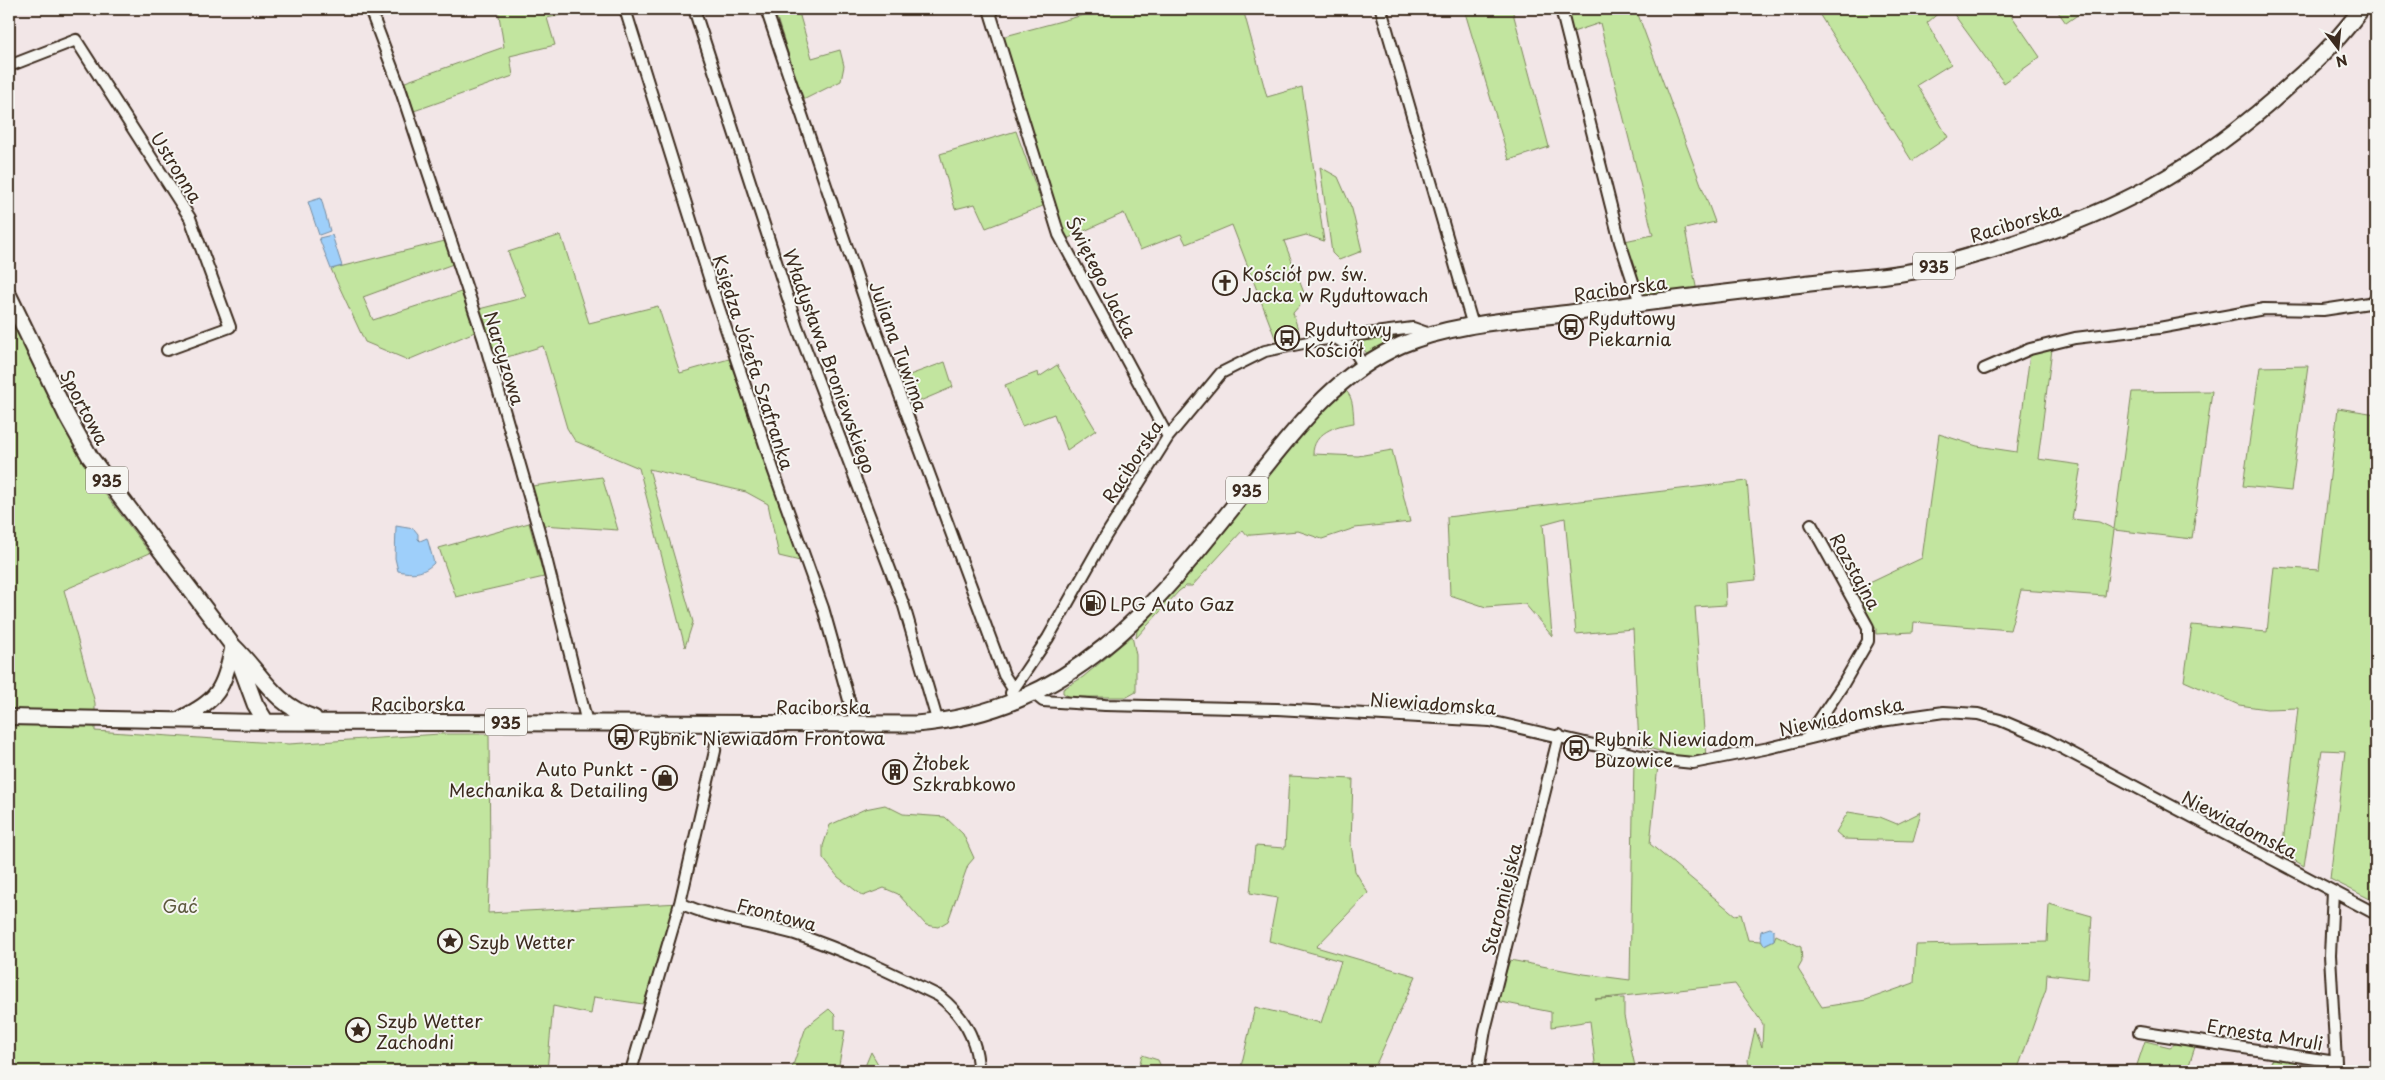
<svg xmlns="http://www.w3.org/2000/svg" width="2385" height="1080" font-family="'Playpen Sans',sans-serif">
	<rect width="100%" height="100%" fill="#f2e6e7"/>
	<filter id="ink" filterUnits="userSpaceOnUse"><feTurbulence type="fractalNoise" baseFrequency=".02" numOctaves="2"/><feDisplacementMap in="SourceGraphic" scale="10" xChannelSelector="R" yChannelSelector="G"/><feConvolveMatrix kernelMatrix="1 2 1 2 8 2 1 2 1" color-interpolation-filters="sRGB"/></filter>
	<g filter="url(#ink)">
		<path fill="#c2e59f" stroke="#7e885e" d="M498,9H564L566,14L547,18L555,45L510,56L513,76L414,111L405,82L504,47Z
			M774,9H804L800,16L812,58L840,50L844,66L841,81L803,100Z
			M1106,9H1243L1267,97L1302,87L1324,241L1306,235L1284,241L1306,298L1293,313L1302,343L1279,348L1232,225L1186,244L1181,234L1140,250L1124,213L1062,241L998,38Z
			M1464,9H1512L1549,147L1509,160Z
			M1561,9H1636L1715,222L1685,229L1698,297L1640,303L1620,242L1653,235L1600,23L1567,34Z
			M1816,9H1943L1927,23L1951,64L1917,85L1948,137L1912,161Z
			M1950,9H2007L2040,57L2004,83Z
			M2056,9H2086L2066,23Z
			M1016,131L1043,206L986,228L975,204L955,209L940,154Z
			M1320,167L1338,177L1352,209L1362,251L1339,260L1332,253Z
			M561,235L589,323L658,306L680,373L729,359L800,561L779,556L768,504L746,492L649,469L693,622L685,647L639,468L575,441L567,428L543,346L504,358L499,367L479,309L526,297L508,252Z
			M445,241L453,264L363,297L373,320L461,292L477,331L408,360L365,342L331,269Z
			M9,310L58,415L90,474L150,553L64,590L95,703V731L289,744L440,734H489L490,867L488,913L680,903L643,1004L594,997L591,1014L553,1006L547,1071H9Z
			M1399,336L1368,355L1358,342L1360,341Z
			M2052,349L2038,459L2081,465L2072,519L2099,522L2114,529L2132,392L2212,391L2192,539L2114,530L2105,596L2021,590L2010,630L1914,622L1913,632L1876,634V629L1855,590L1922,558L1939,434L1977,446L2017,452L2030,354Z
			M945,362L953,387L906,407L896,380Z
			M1057,365L1096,430L1067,450L1054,414L1022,426L1005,385L1038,372L1039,377Z
			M2308,366L2291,491L2243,486L2260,367Z
			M1345,390C1354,397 1353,412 1354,423C1336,425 1313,433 1313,454L1358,456L1392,450L1410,522L1355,528L1322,539L1298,531L1252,535H1247L1243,530L1192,586H1186L1179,591L1136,638L1137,630L1298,433Z
			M2338,408L2376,414V902L2330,879L2345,751L2322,750L2304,866L2282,853L2298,708L2267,709L2239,705L2184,681L2192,625L2267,632L2274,567L2319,570Z
			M602,477L618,530L542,525L532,486Z
			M1747,481L1756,580L1725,583L1726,605L1695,607L1706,758L1685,759L1639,745L1633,629L1576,634L1565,518L1543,524L1552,636L1525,604L1486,607L1450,595L1447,517Z
			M529,523L544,577L456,597L439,548Z
			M1132,636L1136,655V692L1127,697H1070L1063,693V689L1083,677Z
			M1634,759L1658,765L1650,844L1735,915L1741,914L1748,940L1761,941L1764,945L1774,940L1776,935L1801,947L1802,962L1798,969L1822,1007L1866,1000L1914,983L1916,945L2047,942L2049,904L2092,916L2088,979L2047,974L2046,989L2017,1071H1750L1748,1060L1755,1029L1762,1047L1763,1024L1735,984L1595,999L1624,998V1016L1636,1071H1596L1590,1021L1551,1027V1012L1496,1001L1510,960L1584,974L1630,980Z
			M1289,776L1353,779L1351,844L1355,871L1368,893L1316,947L1416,976L1373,1071H1240L1255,1007L1321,1023L1341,961L1269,941L1277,898L1250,893L1255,846L1285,848Z
			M885,805L903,814L945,817L963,834L974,858L968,865L948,921L938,927L926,925L898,894L884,888L863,896L838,877L823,858V846L830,825L865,809Z
			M1848,812L1880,817L1897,824L1921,812L1913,841L1844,839L1836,832Z
			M829,1009L835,1015V1029L845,1031L838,1070L841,1071H791L806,1027Z
			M2145,1041L2170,1047L2178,1042L2196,1044L2187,1071H2135Z
			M871,1052L878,1064L876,1071H863Z
			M1142,1055L1158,1060L1163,1071H1138Z
			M2272,1056L2295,1059V1071H2270Z"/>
		<path fill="#9ecffa" stroke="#768da2" d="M321,198L330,231L319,235L308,202Z
			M332,235L342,266L331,269L319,238Z
			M396,526L414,529L418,534V539L420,541L427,538L434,563C423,574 413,574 398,571L395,558Z
			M1770,928L1774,930V940L1764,945L1760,937L1761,931Z"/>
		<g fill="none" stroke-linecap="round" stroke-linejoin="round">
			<defs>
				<path id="street" d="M370,9L401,91L484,340L541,538L587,723
					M625,9L712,287L773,469L823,608L856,725
					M694,9L797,326L904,606L938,723
					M766,9L869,312L1004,675L1013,689
					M989,9L1059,235L1168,437
					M1381,9L1473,326
					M1561,9L1620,242L1640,303
					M9,66L76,40L190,218L230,327L167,350
					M1337,339L1353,349L1364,366
					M1984,369L2030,349L2075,338L2159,328L2264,309L2323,310L2369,303L2376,300
					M1011,693L1048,638L1105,537L1168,437L1221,373L1265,351L1313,341L1413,328L1430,334
					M1033,693L1043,701L1105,705L1277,709L1490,721L1654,759L1693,763L1769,748L1881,721L1944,712L1978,714L2000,720L2045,739L2376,914
					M1807,738L1842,686L1868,641V627L1811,524
					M680,903C716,920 757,923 795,934C845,950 892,973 939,996C963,1015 978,1040 978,1071
					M2139,1032L2336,1062L2330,955L2333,891
					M631,1071L680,903L715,751L718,723
					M1478,1071L1485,1030L1559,735"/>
				<path id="secondary" d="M9,717L266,722
					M178,720C220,698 222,692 233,646"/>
				<path id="primary" d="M9,296L67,416L90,457L233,646C262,674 273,704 314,718
					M235,650L255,704L266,722
					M266,722L916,724C1085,710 1167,589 1264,468C1303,419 1342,371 1401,345C1460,320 1530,320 1592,310C1667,299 1743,291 1819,282C1852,278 1887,277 1919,270C1941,265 1963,258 1985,252C2109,217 2197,171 2292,83C2317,61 2342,36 2361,9"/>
			</defs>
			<use href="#street" stroke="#3b2a1e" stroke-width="14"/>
			<use href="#secondary" stroke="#3b2a1e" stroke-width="18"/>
			<use href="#primary" stroke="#3b2a1e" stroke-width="19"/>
			<use href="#street" stroke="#f6f6f2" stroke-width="10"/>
			<use href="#secondary" stroke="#f6f6f2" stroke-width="14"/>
			<use href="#primary" stroke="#f6f6f2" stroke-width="15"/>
		</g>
	</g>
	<defs>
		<symbol id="church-ring" viewBox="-11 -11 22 22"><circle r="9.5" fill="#f6f6f2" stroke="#3b2a1e" stroke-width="1.5"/><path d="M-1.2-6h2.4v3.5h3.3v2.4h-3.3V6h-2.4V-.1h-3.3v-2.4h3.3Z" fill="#3b2a1e"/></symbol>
		<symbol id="bus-ring" viewBox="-11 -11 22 22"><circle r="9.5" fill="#f6f6f2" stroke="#3b2a1e" stroke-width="1.5"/><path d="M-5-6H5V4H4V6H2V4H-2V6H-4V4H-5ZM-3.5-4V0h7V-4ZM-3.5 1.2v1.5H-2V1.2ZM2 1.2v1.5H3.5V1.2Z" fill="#3b2a1e"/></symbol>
		<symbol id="fuel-ring" viewBox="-11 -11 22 22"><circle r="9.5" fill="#f6f6f2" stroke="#3b2a1e" stroke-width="1.5"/><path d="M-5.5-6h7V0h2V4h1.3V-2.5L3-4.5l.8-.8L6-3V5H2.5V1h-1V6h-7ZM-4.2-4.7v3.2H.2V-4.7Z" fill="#3b2a1e"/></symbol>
		<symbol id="building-ring" viewBox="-11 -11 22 22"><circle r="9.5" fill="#f6f6f2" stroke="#3b2a1e" stroke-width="1.5"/><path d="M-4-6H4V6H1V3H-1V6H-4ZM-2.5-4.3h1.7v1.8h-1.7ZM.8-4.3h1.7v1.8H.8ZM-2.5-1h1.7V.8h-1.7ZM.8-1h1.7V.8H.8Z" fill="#3b2a1e"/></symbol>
		<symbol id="shop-ring" viewBox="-11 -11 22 22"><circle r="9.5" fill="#f6f6f2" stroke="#3b2a1e" stroke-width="1.5"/><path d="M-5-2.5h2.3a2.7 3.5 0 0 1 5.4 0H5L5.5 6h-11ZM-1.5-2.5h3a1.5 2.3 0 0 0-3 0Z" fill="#3b2a1e"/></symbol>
		<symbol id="sight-ring" viewBox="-11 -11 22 22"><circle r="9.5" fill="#f6f6f2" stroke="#3b2a1e" stroke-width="1.5"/><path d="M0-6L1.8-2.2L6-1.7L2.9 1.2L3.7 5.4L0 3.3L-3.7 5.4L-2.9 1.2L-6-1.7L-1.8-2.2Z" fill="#3b2a1e"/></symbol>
	</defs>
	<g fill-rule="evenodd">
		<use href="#church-ring" x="1211" y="269" width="28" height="28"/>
		<use href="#bus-ring" x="1557" y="313" width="28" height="28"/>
		<use href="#bus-ring" x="1273" y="324" width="28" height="28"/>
		<use href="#fuel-ring" x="1079" y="589" width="28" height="28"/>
		<use href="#bus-ring" x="607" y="723" width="28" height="28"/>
		<use href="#bus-ring" x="1562" y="734" width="28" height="28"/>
		<use href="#building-ring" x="881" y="758" width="28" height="28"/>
		<use href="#shop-ring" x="651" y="764" width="28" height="28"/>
		<use href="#sight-ring" x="436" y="927" width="28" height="28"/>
		<use href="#sight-ring" x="344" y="1016" width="28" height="28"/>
	</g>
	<g text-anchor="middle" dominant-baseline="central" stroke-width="4" stroke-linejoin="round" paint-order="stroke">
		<g fill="#f6f6f2" stroke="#73675e" stroke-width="1">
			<rect x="1913" y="252.5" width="42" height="27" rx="4"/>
			<rect x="86" y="466.5" width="42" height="27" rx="4"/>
			<rect x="1226" y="476.5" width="42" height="27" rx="4"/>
			<rect x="485" y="708.5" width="42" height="27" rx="4"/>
		</g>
		<g font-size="16" font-weight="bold" fill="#3b2a1e">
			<text x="1934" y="266">935</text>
			<text x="107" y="480">935</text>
			<text x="1247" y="490">935</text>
			<text x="506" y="722">935</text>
		</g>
		<g font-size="18" fill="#3b2a1e" stroke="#f6f6f2">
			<text transform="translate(177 167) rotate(58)">Ustronna</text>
			<text transform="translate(2015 222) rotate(-17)">Raciborska</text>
			<text transform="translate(1102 277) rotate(63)">Świętego Jacka</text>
			<text transform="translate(1620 288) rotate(-8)">Raciborska</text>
			<text transform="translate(899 346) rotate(70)">Juliana Tuwima</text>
			<text transform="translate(505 358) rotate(73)">Narcyzowa</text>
			<text transform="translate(830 361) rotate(70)">Władysława Broniewskiego</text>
			<text transform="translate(754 362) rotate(72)">Księdza Józefa Szafranka</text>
			<text transform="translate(85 407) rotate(62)">Sportowa</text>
			<text transform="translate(1132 461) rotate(-57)">Raciborska</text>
			<text transform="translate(1856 571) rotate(61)">Rozstajna</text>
			<text x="418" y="703">Raciborska</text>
			<text transform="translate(1433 703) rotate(4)">Niewiadomska</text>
			<text x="823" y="706">Raciborska</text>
			<text transform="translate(1841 716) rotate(-12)">Niewiadomska</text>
			<text transform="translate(2240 824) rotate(27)">Niewiadomska</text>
			<text transform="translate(1501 899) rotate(-76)">Staromiejska</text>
			<text transform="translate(777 914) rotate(15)">Frontowa</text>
			<text transform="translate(2265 1034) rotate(9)">Ernesta Mruli</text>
		</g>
		<g font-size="18" fill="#3b2a1e" stroke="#f6f6f2" text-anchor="start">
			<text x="1242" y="273">Kościół pw. św.<tspan x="1242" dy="21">Jacka w Rydułtowach</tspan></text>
			<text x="1588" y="317">Rydułtowy<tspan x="1588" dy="21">Piekarnia</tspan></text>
			<text x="1304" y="328">Rydułtowy<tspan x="1304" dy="21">Kościół</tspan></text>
			<text x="1110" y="603">LPG Auto Gaz</text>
			<text x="638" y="737">Rybnik Niewiadom Frontowa</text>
			<text x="1594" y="738">Rybnik Niewiadom<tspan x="1594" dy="21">Buzowice</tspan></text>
			<text x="912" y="762">Żłobek<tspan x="912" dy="21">Szkrabkowo</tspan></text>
			<text x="648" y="768" text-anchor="end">Auto Punkt -<tspan x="648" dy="21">Mechanika &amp; Detailing</tspan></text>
			<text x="468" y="941">Szyb Wetter</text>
			<text x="376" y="1020">Szyb Wetter<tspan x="376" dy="21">Zachodni</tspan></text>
		</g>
		<g font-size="18" fill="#5d593e" stroke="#f6f6f2">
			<text x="180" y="905">Gać</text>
		</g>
	</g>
	<rect width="2385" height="1080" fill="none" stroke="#f6f6f2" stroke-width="30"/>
	<rect x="15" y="15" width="2355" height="1050" fill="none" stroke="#3b2a1e" stroke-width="2" filter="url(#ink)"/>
	<g transform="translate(2338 48) rotate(164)" stroke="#f6f6f2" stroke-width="4" paint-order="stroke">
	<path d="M0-4L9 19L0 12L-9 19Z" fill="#3b2a1e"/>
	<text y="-8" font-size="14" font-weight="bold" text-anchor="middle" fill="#3b2a1e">N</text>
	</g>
</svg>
